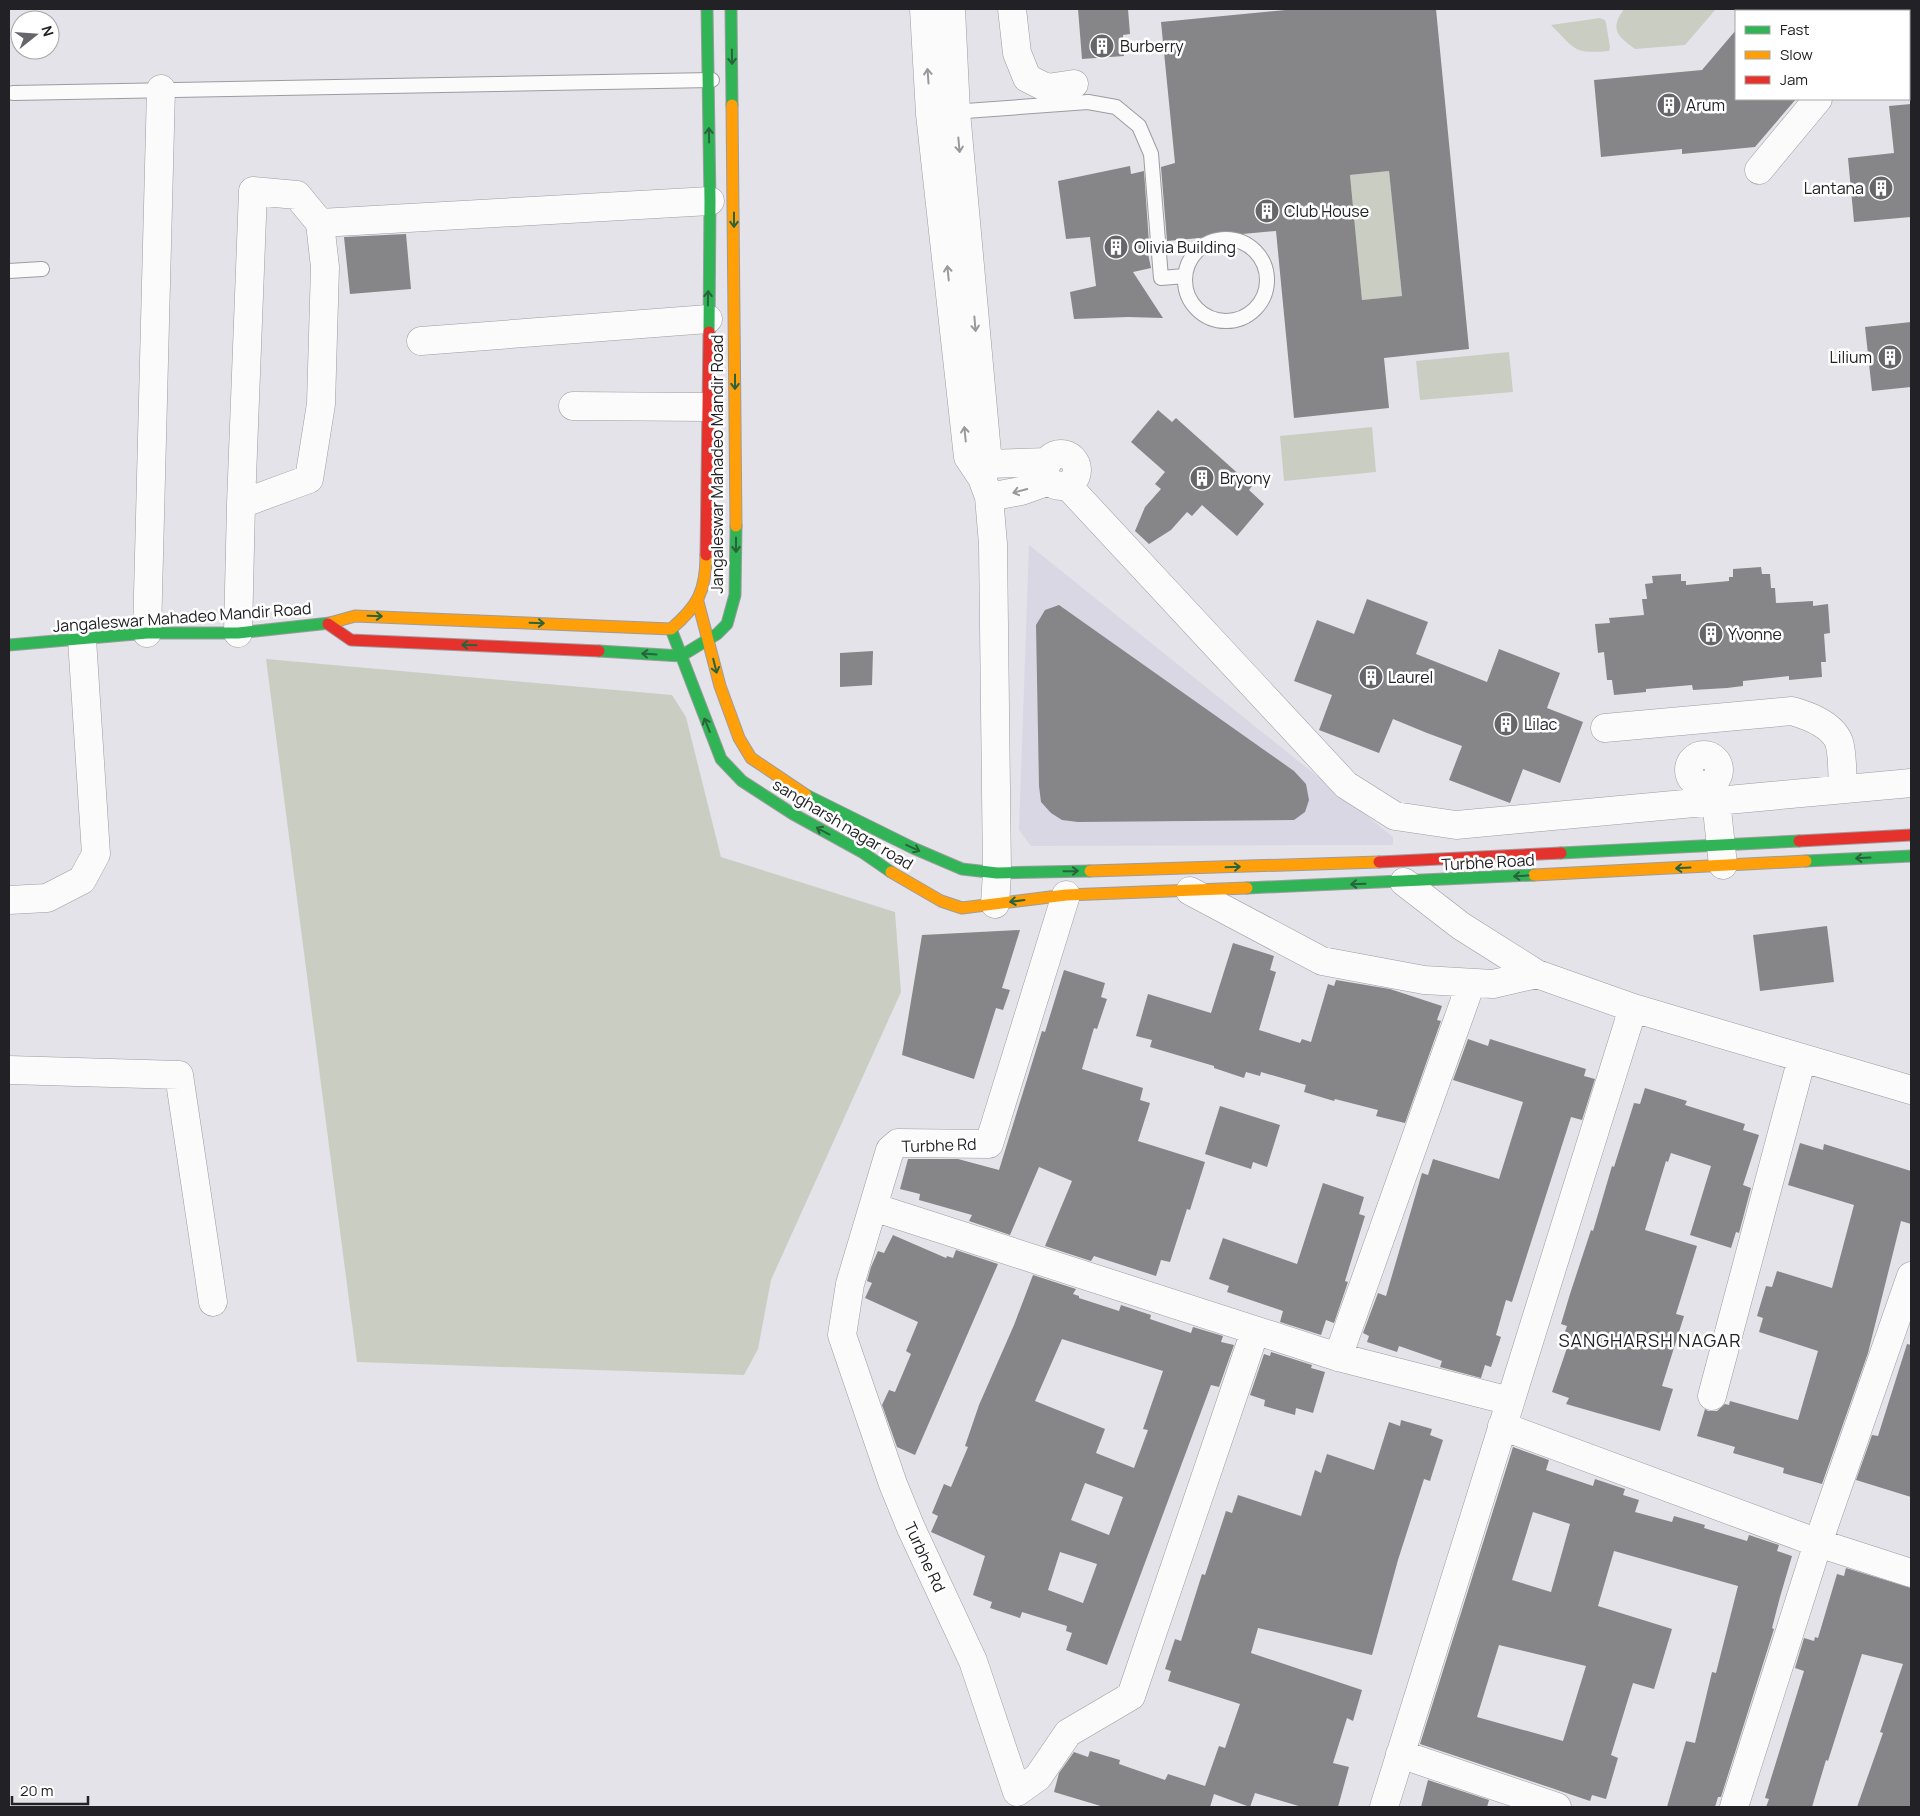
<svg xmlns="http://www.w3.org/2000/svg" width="1920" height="1816" font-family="Manrope,sans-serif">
	<rect width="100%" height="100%" fill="#e4e3e9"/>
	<path fill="#d8d7e3" d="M1029,545L1393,837V845L1031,846L1019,830Z"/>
	<path fill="#cacec2" d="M1624,9H1716L1685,45L1635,49C1618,36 1609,30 1624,9Z
		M1792,9H1911V35L1909,38V11H1794Z
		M1600,18L1605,20L1606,23L1610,47L1609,51C1573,54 1576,50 1551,25Z
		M1389,171L1402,296L1362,300L1350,175Z
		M1509,352L1513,392L1420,400L1416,361Z
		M1372,427L1376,472L1284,481L1280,436Z
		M266,659L672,695L686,717L721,857L895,912L901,992L771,1280L758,1349L744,1375L357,1362Z"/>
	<path fill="#868689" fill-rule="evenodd" d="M1078,9H1128L1130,34L1123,35L1124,56L1082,59Z
		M1296,9H1436L1469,349L1384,358L1389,408L1294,418L1276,231L1167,241L1161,167L1175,163L1161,22ZM1389,171L1402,296L1362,300L1350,175Z
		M1736,30V99H1796L1755,147L1682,154V149L1601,157L1594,80L1702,70Z
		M1911,104V217L1854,222L1848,158L1894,153L1889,106Z
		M1130,166L1131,174L1144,171L1149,243L1146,244L1151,268L1133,272L1163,318L1128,317L1074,319L1070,292L1096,286L1090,237L1066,239L1058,181Z
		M406,234L411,289L350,294L344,237Z
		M1911,322V387L1872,391L1865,327Z
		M1158,410L1172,422L1176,418L1252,486L1249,490L1264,504L1237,536L1202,505L1192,516L1187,512L1171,530L1149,544L1135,531L1145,507L1161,489L1155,484L1165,472L1131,442Z
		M1761,567L1762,574H1770L1771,588H1775L1776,603L1813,601V606L1828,604L1830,633L1824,634L1826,662H1821L1822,677L1789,680V676L1743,681V686L1727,688L1693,690L1692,685L1646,689V692L1614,695L1612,680H1607L1604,652L1598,653L1595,624L1610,623L1609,618L1644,615L1642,599H1647L1645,584L1653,583L1652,576L1681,574V581H1686V585L1729,581V577H1733V569Z
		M1367,599L1428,622L1416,654L1487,682L1499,649L1560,673L1547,708L1583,722L1560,783L1523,769L1510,803L1449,780L1462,746L1427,733L1393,719L1379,753L1319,730L1332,695L1294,681L1317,620L1354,634Z
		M1059,605L1294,771L1306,784L1309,800L1305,812L1294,820L1078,822L1062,820L1051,813L1041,802L1039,786L1036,625L1045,610Z
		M873,651L872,685L840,687V653Z
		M1827,926L1834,982L1760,991L1753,935Z
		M1020,930L1002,988L1010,990L1003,1010L996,1008L974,1079L902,1055L922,935Z
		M1233,943L1274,956L1270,970L1276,972L1259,1030L1300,1043L1302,1039L1311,1042L1328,984L1334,986L1336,980L1390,989L1442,1006L1437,1020L1441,1021L1405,1123L1376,1116L1378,1110L1335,1099L1334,1101L1304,1092L1306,1085L1261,1072L1260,1076L1246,1072L1244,1078L1214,1068V1066L1150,1047L1152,1040L1136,1036L1148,994L1211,1013Z
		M1064,970L1105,983L1101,997L1107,999L1097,1029L1094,1028L1082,1069L1143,1088L1140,1100L1150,1103L1138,1141L1205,1162L1190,1210L1187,1209L1170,1262L1161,1260L1156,1276L1094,1256L1091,1261L1045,1246L1072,1181L1039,1167L1010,1235L969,1221L972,1215L919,1200L920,1194L900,1189L908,1159H958L999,1170L1042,1031L1045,1032Z
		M1468,1039L1488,1046L1490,1039L1586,1069L1584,1076L1595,1079L1582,1120L1571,1117L1512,1302L1506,1300L1496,1335L1501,1337L1491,1367L1485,1365L1481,1378L1440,1367L1442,1361L1399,1346L1397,1352L1367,1342L1369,1336L1363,1333L1378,1293L1386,1296L1422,1173L1428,1175L1433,1159L1499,1179L1523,1102L1453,1080Z
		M1645,1088L1687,1101L1685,1105L1745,1124L1743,1130L1759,1135L1743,1185L1751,1188L1739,1233L1736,1232L1731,1248L1690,1235L1711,1166L1671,1153L1668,1162L1666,1161L1645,1230L1697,1246L1676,1314L1684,1316L1662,1386L1673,1389L1660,1431L1566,1404L1569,1398L1552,1392L1569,1342L1562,1340L1567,1326L1561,1324L1570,1294L1591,1230L1593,1231L1612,1166L1614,1167L1634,1103L1640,1104Z
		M1220,1106L1280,1125L1267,1167L1253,1162L1251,1169L1205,1154Z
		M1800,1143L1823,1150L1824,1144L1911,1171V1224L1901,1221L1868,1353L1822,1484L1783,1473L1784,1468L1733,1453L1735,1447L1697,1436L1705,1409L1708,1411H1717L1725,1404L1729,1405L1730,1401L1798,1420L1818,1351L1759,1332L1763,1318L1757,1316L1766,1286L1772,1287L1777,1271L1832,1288L1854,1205L1788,1185Z
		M1323,1183L1364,1197L1359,1214L1365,1216L1345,1281L1348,1282L1334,1323L1326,1320L1321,1335L1280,1322L1283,1311L1227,1292L1229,1286L1209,1279L1223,1238L1297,1264Z
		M893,1235L946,1258L947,1256L953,1258L956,1250L998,1264L915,1455L897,1447L882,1405L889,1390L895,1392L911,1354L906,1351L918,1322L865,1298L872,1283L867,1281L871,1267L878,1251L884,1253Z
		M1033,1275L1076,1289L1073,1294L1079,1296V1298L1119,1311L1121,1305L1151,1315L1150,1319L1191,1333L1193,1327L1223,1336L1221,1342L1234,1345L1219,1387L1211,1385L1107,1665L1066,1650L1072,1633L1066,1631L1067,1626L1022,1612L1020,1618L990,1608L992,1602L973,1595L985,1556L931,1532L938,1516L932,1513L944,1484L951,1487L968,1447L965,1446L979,1405L1014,1325ZM1062,1339L1163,1371L1143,1429L1148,1430L1134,1468L1096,1453L1105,1429L1035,1401ZM1085,1483L1123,1497L1109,1535L1071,1520ZM1060,1552L1097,1564L1083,1603L1048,1590Z
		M1907,1344L1911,1345V1497L1856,1480L1872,1435L1878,1436Z
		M1271,1352L1312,1365L1311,1368L1325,1372L1313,1413L1296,1408L1295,1415L1264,1406L1265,1400L1250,1395L1264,1354L1270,1356Z
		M1401,1420L1432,1429L1430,1435L1443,1440L1430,1481L1424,1479L1398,1560L1372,1655L1258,1628L1251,1653L1362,1690L1353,1721L1347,1718L1333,1763L1349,1767L1338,1807H1302L1255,1793L1250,1807L1214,1794L1210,1807H1104L1054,1792L1059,1773L1074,1752L1088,1757L1090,1751L1120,1760L1119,1764L1165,1780L1168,1774L1205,1786L1219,1746L1225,1748L1240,1704L1168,1681L1171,1671L1165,1669L1175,1639L1181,1641L1202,1574L1205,1575L1226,1511L1232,1513L1238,1495L1301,1516L1315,1470L1321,1473L1327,1454L1374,1470L1389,1422L1400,1426Z
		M1513,1447L1549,1460L1546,1470L1593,1486L1595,1479L1625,1489L1623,1495L1639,1500L1635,1512L1672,1522L1674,1516L1705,1525L1704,1528L1747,1541L1749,1535L1779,1545L1777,1551L1792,1556L1780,1597L1772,1628L1774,1629L1721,1797H1718L1715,1807H1667L1686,1741L1695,1743L1712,1672L1716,1673L1738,1586L1614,1551L1598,1606L1672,1629L1654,1689L1633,1683L1611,1755L1618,1758L1606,1799L1592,1795L1590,1801L1420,1744ZM1533,1512L1570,1524L1551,1592L1512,1580ZM1499,1645L1586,1666L1563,1741L1477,1717Z
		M1846,1568L1911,1588V1807H1857L1883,1733L1880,1732L1903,1664L1862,1654L1828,1761L1826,1760L1812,1807H1766L1769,1799L1765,1798L1804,1671L1795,1668L1804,1638L1814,1641L1815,1637L1818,1638L1837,1574L1844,1576Z
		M1428,1780L1489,1800L1487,1807H1421Z"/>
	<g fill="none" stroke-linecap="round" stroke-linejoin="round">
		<defs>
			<path id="lane" d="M13,93L712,80
				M952,112L1088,102L1116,107L1139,126L1151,154L1161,278L1185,276
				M1185 280a41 41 0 1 1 82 0a41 41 0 1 1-82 0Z
				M9,271L42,269"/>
			<path id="street" d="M924,9L930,114L968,457L982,478L989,497L993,544L997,873L995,904
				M951,9L956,112L988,464L982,478
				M1012,9L1017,53L1027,78L1047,88L1074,84
				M1909,52H1911
				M1759,170L1818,99
				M320,223L710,201
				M421,341L708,319
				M573,406L707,407
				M1045 470a16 16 0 1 1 32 0a16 16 0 1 1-32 0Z
				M988,464L1048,462
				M1067,485L1346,785L1395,816L1456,825L1911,783
				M989,497L1021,491L1049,481
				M147,633L161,89
				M238,633L241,504L253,191L297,195L320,223L325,267L321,404L309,479L241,504
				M1605,728L1792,711C1809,716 1832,724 1839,742C1843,754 1842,776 1843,789
				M1689 770a15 15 0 1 1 30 0a15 15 0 1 1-30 0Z
				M1714,782L1723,865
				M1404,882L1461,926L1537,974L1633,1008L1911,1090
				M1190,891L1322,961L1424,980L1493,984L1537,974
				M1066,895L989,1144L898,1143L890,1150L850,1284L842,1335L893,1484L911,1528L973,1661L1017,1792L1038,1777L1068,1733L1131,1696L1255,1331
				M9,900L47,898L82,880L96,854L82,639
				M9,1070L179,1075L213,1302
				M873,1207L1338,1357L1510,1401
				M1338,1357L1471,983
				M1712,1396L1802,1058
				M1502,1426L1818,1543L1911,1573
				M1400,1754L1557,1807
				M1384,1807L1633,1008
				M1734,1807L1818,1543L1911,1276"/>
			<path id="fast" d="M707,9L710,201L709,332
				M731,9L732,105
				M671,629L721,759L742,781L793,814L862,852L891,872
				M9,645L147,633H238L330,623
				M599,651L681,656L717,634L727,624L735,595L736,526
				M806,795L913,848L962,869L997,873L1090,871
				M1561,853L1799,841
				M1806,861L1911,856
				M1247,888L1534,875"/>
			<path id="slow" d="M732,105L736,526
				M698,602L720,686L739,738L751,758L806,795
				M330,623L355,616L671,629C698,606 706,591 706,555
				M1090,871L1379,862
				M891,872L941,901L962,908L1066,895L1247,888
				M1534,875L1806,861"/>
			<path id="jam" d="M706,555L709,332
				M328,624L351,640L599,651
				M1799,841L1911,835
				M1379,862L1561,853"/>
		</defs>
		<use href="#lane" stroke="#9c9ca0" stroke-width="16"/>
		<use href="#street" stroke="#9c9ca0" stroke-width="29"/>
		<use href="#fast" stroke="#9c9ca0" stroke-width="13"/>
		<use href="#slow" stroke="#9c9ca0" stroke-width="13"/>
		<use href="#jam" stroke="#9c9ca0" stroke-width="13"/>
		<use href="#lane" stroke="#fbfbfc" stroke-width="14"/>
		<use href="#street" stroke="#fbfbfc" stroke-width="28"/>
		<use href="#fast" stroke="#30b455" stroke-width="11"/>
		<use href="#slow" stroke="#ff9f0a" stroke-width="11"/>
		<use href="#jam" stroke="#e5322d" stroke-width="11"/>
	</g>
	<defs><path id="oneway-shaft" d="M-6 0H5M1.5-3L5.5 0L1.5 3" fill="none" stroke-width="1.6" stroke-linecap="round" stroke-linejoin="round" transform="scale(1.25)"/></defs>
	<g stroke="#28633b">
		<use href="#oneway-shaft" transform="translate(732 57) rotate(89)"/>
		<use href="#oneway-shaft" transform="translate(709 135) rotate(-91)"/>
		<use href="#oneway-shaft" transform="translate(734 220) rotate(90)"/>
		<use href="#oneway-shaft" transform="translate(708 298) rotate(-89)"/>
		<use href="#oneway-shaft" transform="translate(735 382) rotate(90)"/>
		<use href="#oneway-shaft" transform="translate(736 545) rotate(90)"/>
		<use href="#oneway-shaft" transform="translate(375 616) rotate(2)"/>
		<use href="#oneway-shaft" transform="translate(537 623) rotate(2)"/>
		<use href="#oneway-shaft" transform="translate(469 645) rotate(-178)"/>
		<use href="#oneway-shaft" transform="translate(649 654) rotate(-176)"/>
		<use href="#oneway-shaft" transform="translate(715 666) rotate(76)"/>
		<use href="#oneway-shaft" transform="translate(707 725) rotate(-112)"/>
		<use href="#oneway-shaft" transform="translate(823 831) rotate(-152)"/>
		<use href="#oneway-shaft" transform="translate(913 848) rotate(25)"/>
		<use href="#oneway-shaft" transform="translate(1863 858) rotate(177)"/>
		<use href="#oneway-shaft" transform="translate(1233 867) rotate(-2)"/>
		<use href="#oneway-shaft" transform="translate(1683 868) rotate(177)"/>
		<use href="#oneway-shaft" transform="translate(1071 871) rotate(-1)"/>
		<use href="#oneway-shaft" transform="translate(1521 876) rotate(177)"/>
		<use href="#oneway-shaft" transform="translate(1358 884) rotate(178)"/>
		<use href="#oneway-shaft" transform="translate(1017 901) rotate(173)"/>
	</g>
	<g stroke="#99999b">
		<use href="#oneway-shaft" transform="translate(928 76) rotate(-94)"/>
		<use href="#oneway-shaft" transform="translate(959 145) rotate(85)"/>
		<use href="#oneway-shaft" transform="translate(948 273) rotate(-96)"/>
		<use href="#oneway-shaft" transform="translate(975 324) rotate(85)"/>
		<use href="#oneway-shaft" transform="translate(965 434) rotate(-96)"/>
		<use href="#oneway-shaft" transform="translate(1020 491) rotate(165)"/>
	</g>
	<defs>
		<symbol id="building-disc" viewBox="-11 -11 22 22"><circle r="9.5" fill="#66656a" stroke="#fff"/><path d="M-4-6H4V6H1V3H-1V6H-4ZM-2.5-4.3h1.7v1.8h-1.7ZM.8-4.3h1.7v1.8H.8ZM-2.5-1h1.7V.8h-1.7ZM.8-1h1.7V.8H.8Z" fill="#fff"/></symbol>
	</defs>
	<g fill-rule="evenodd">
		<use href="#building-disc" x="1088" y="32" width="28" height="28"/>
		<use href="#building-disc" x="1655" y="91" width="28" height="28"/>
		<use href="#building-disc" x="1867" y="174" width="28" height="28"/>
		<use href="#building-disc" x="1253" y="197" width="28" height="28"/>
		<use href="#building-disc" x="1102" y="233" width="28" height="28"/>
		<use href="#building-disc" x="1876" y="343" width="28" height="28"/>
		<use href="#building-disc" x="1188" y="464" width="28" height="28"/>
		<use href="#building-disc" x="1697" y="620" width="28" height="28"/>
		<use href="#building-disc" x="1357" y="663" width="28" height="28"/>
		<use href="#building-disc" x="1492" y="710" width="28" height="28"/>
	</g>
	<g text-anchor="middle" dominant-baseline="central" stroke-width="5" stroke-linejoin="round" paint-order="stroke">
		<g font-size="16" fill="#222125" stroke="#fff" text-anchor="start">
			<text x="1120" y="46">Burberry</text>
			<text x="1686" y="105">Arum</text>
			<text x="1864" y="188" text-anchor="end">Lantana</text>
			<text x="1284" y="211">Club House</text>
			<text x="1134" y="247">Olivia Building</text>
			<text x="1872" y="357" text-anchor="end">Lilium</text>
			<text x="1220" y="478">Bryony</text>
			<text x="1728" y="634">Yvonne</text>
			<text x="1388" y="677">Laurel</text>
			<text x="1524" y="724">Lilac</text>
		</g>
		<g font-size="16" fill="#222125" stroke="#fff">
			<text transform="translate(717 464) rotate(-90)">Jangaleswar Mahadeo Mandir Road</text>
			<text transform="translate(182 617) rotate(-4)">Jangaleswar Mahadeo Mandir Road</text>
			<text transform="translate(843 824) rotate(31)">sangharsh nagar road</text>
			<text transform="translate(1488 862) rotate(-3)">Turbhe Road</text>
			<text transform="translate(939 1145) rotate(-2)">Turbhe Rd</text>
			<text transform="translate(925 1557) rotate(65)">Turbhe Rd</text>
		</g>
		<g font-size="18" letter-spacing="1" fill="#222125" stroke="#fff">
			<text x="1650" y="1340">SANGHARSH NAGAR</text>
		</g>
	</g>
	<rect width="1920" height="1816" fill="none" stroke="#222125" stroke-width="20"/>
	<rect x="1735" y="10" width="175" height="90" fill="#ffffff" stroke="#a7a6a8"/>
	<rect x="1745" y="26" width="25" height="8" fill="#30b455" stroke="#a7a6a8"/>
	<text x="1780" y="35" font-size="15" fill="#222125">Fast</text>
	<rect x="1745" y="51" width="25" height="8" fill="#ff9f0a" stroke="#a7a6a8"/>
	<text x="1780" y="60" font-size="15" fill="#222125">Slow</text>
	<rect x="1745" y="76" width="25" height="8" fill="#e5322d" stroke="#a7a6a8"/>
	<text x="1780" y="85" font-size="15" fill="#222125">Jam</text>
	<g transform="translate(35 35) rotate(73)"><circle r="24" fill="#ffffff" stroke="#a7a6a8"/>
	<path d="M0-4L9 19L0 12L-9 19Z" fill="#66656a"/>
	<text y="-8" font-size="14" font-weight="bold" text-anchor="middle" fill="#222125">N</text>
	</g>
	<path d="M12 1796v8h76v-8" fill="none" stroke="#222125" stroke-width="2.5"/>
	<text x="20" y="1796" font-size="15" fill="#222125" stroke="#ffffff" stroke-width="4" paint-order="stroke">20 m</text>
</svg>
